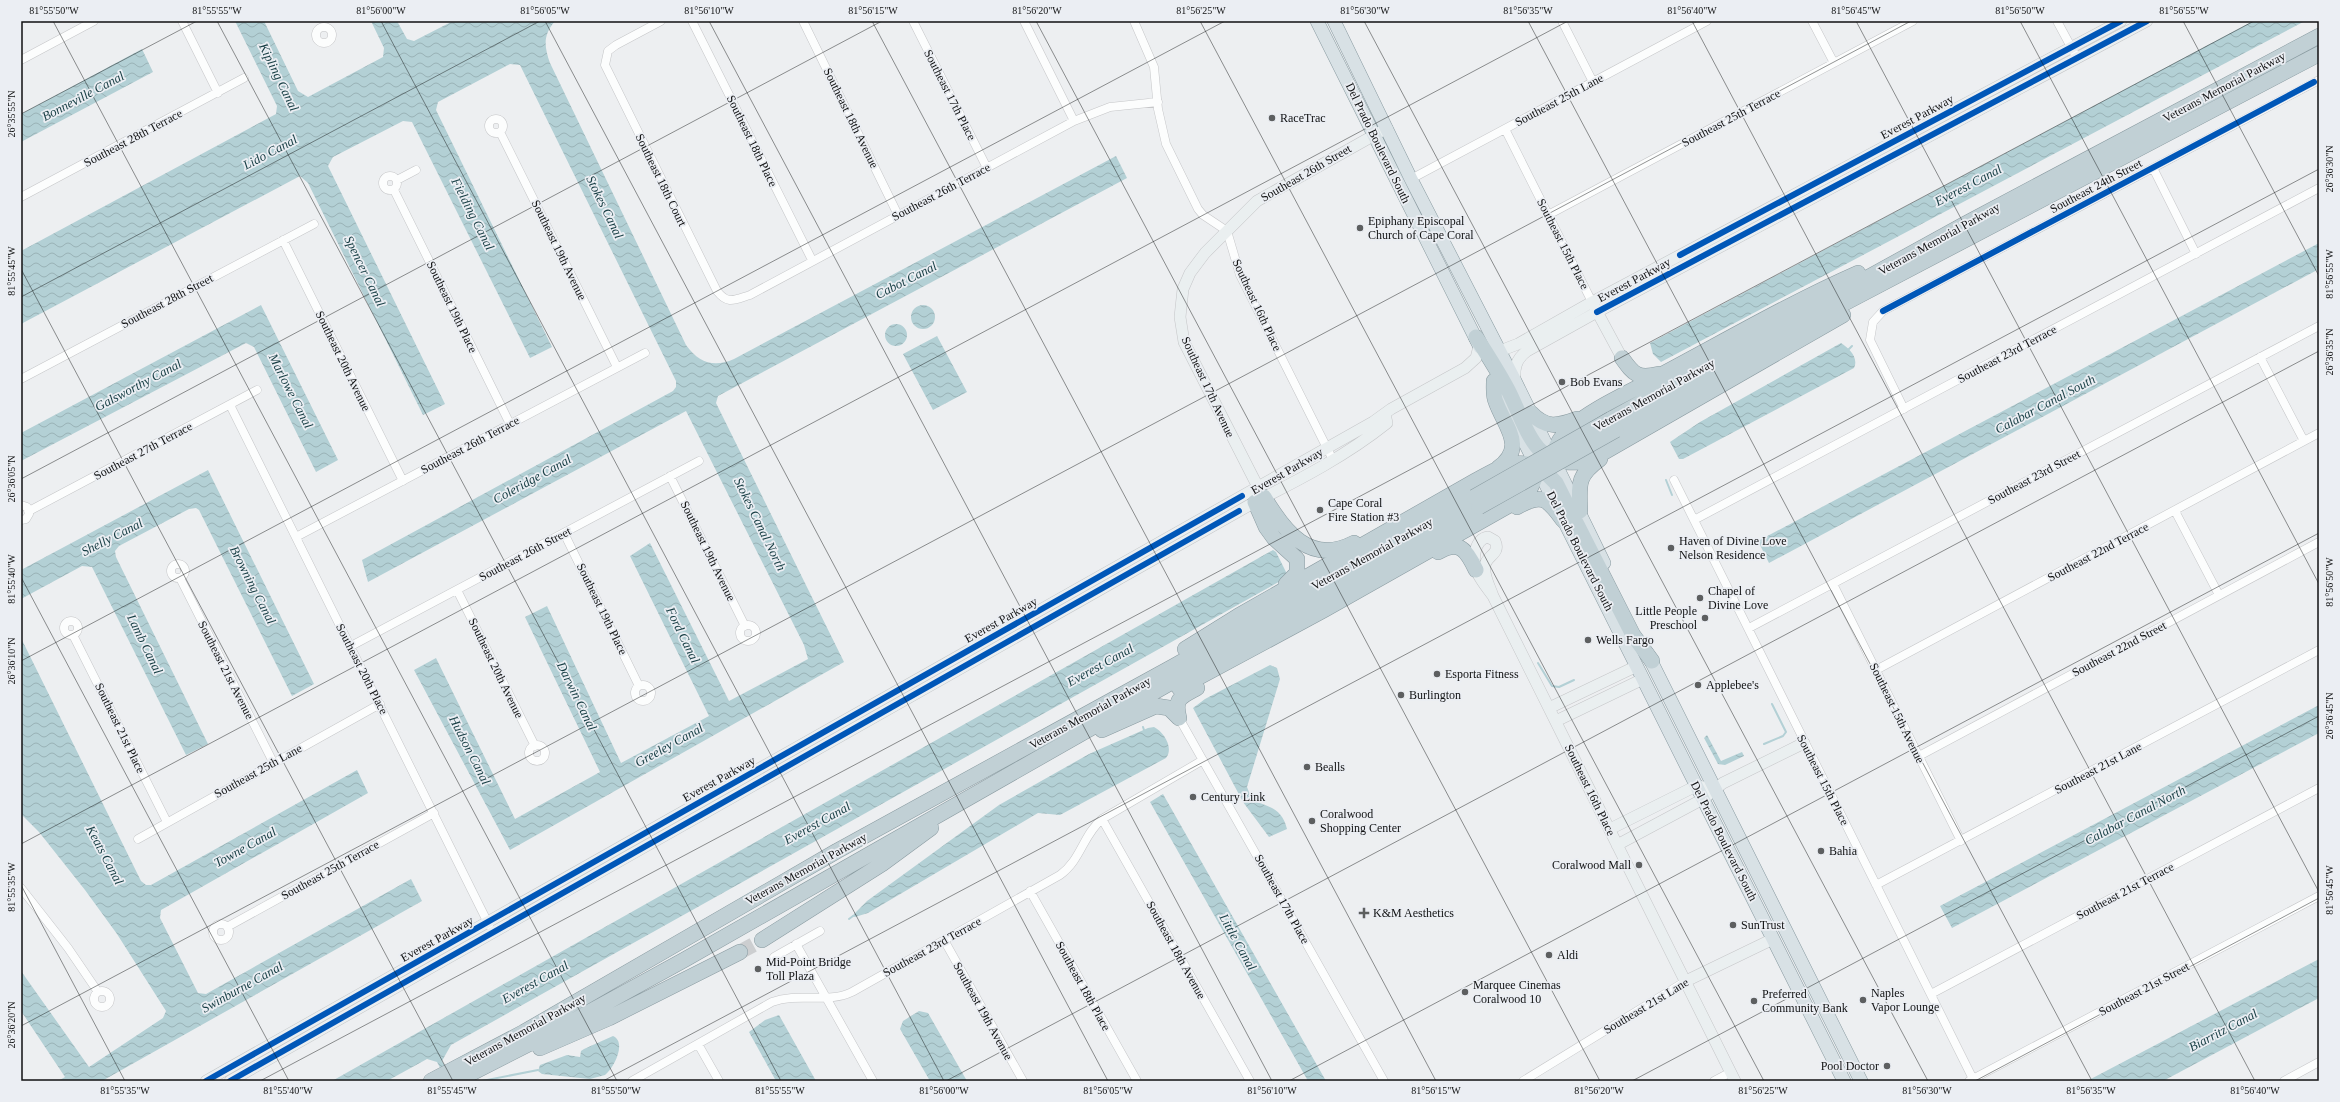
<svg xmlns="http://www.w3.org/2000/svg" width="2340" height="1102" font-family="Georgia,serif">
	<defs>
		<pattern id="water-waves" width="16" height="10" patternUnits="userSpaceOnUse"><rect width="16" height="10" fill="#b3d0d5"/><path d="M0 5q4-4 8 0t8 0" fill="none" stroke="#99b2b6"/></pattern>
	</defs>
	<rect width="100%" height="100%" fill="#edeff1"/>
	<path fill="url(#water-waves)" d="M235,21H264L298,91L308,97L383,57L384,48L371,21H397L407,39L414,41L453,21H555C543,35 544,46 550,63L686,345C699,363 714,368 734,359L1116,156L1127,178L718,396L716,403L718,407L844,662L510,850L414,670L436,658L515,819L600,772L525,617L547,606L621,763L709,716L630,556L650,543L729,701L808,659L804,645L686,411L368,582L362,560L673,391L676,387V381L520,65L510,64L438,102L436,110L552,347L530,358L412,122L403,121L333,157L328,166L445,404L423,415L308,183L300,176L21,324V251L276,114L277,106Z
		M2253,21H2305L1661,362L1653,354L1650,343Z
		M142,49L153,72L21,142V114Z
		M2319,243V269L1769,563L1758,541Z
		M261,305L338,460L316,472L254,347L246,343L21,461V433Z
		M911 317a12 12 0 1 1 24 0a12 12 0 1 1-24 0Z
		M885 335a11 11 0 1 1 22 0a11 11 0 1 1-22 0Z
		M937,336L967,392L933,410L903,354Z
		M1841,343C1849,348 1859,358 1854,368L1683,459H1679L1670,442L1700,422Z
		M208,470L314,684L292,696L199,510L196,508L189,509L119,546L115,551L116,557L208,744L186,755L92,567L82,566L21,599V570Z
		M1273,550L1276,552L1287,574L1284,579L451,1045L442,1061L454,1081H447L437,1062L427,1059L387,1081H332Z
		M21,638L141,881L146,885H151L357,770L368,793L161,910L160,918L198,993L206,994L411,879L422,901L102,1081H58L65,1077L21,1011V971L89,1067L163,1018L166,1011L117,934L85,890L39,832L21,814Z
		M1270,665L1277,668L1280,679L1247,787L1252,800C1269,807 1282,808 1287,829L1269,837L1243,802L1193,708L1205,699Z
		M2319,705V733L1952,928L1940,906Z
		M1154,727C1164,732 1174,748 1166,758L1060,815L1038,813L868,913L855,917L852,916L867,901L999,805L1089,754L1148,728Z
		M1707,735L1721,761L1742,752L1744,756L1725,765L1718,764L1704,738Z
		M1163,794L1326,1081H1308L1150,802Z
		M2319,959V998L2163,1081H2087Z
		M919,1011L928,1013L967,1081H930L900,1029L903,1021Z
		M779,1015L816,1081H776L749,1032L765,1020Z
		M613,1036C627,1042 614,1068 605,1075L590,1079L542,1074L538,1071L540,1065L567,1055L580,1057L581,1051L584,1049Z"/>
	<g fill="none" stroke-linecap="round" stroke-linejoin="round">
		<path stroke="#b3d0d5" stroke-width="2" d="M1849,349L1852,346
			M1666,480L1672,495
			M1538,663L1552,686L1559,687L1574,680
			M1143,727L1144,730
			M1764,744L1783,736L1786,732L1772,704
			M849,919L853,916
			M482,1081L538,1070"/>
		<path stroke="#ccced0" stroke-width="15" stroke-dasharray="15 8" stroke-linecap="butt" d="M740,952L762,940"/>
		<defs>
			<path id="street" d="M182,21L218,93
				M661,21L616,45L608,51L605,65L717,291C728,305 734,300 750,295L1074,121L1110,107L1158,102
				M692,21L812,260
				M803,21L898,215
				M913,21L987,168
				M1024,21L1074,121
				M1134,21L1154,67L1158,109L1166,144L1198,209L1203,215L1227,231L1240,275L1333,460
				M1562,21L1593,82
				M1812,21L1834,63
				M2057,21L2077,58
				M316 35a8 8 0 1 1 16 0a8 8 0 1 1-16 0Z
				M21,60L94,21
				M489 126a7 7 0 1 1 14 0a7 7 0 1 1-14 0Z
				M1505,129L1592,302
				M500,132L617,367
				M2153,168L2196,254
				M383 183a7 7 0 1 1 14 0a7 7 0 1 1-14 0Z
				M1411,179L1707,21
				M397,180L416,170
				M394,190L510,424
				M21,197L244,78
				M1548,215L1913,21
				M283,240L403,481
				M2260,357L2304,441
				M21,379L314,224
				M230,405L489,925
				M1904,409L1870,340L1873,322L1883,311L2319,80
				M670,476L745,626
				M1674,480L1973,1079
				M21,505L27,507L29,514L26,519L21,520
				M29,511L257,390
				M2175,511L2219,595
				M1694,520L2319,188
				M564,533L639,686
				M296,537L645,353
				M171 571a7 7 0 1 1 14 0a7 7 0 1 1-14 0Z
				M180,578L273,762
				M1833,584L1961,841
				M457,590L535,746
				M64 628a7 7 0 1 1 14 0a7 7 0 1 1-14 0Z
				M740 633a8 8 0 1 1 16 0a8 8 0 1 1-16 0Z
				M1749,628L2319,326
				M73,635L167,822
				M351,646L699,461
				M1876,670L2319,433
				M635 693a8 8 0 1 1 16 0a8 8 0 1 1-16 0Z
				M1179,718L1384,1081
				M529 753a8 8 0 1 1 16 0a8 8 0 1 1-16 0Z
				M1919,756L2319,542
				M1102,819L1250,1081
				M138,839L380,704
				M1876,885L2319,650
				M21,888L68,948L98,992
				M1030,891L1137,1081
				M213 932a8 8 0 1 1 16 0a8 8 0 1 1-16 0Z
				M227,927L434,813
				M944,940L1023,1081
				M796,944L873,1081
				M774,957L820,931
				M94 999a8 8 0 1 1 16 0a8 8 0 1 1-16 0Z
				M1931,994L2319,788
				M698,1044L719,1081
				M632,1081L772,1002C799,992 827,1004 852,992L1060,875C1081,860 1083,835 1102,819L1203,760
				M1523,1081L1686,981
				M1714,1081L1731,1072
				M1969,1081L2319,896
				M2284,1081L2319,1062"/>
			<path id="secondary" d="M1594,306L1622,358
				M1498,350L1505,349L1518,344L1592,302L2121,21
				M1515,381C1514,368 1516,359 1527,351L1597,312L2147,21
				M1261,493L1184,342L1180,317L1183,289L1190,273L1205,253L1257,201L1387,128
				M1493,596C1488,589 1481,581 1477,572C1472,561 1474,539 1488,537L1495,541C1501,554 1487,555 1485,565C1483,575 1490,587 1493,596L1735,1081
				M1549,708L1637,666
				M1556,721L1643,679
				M1610,829L1696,786L1704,787
				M1617,845L1703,799L1723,783L1804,743
				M1686,981L1773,939
				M206,1081L1373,422L1391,409L1465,368L1476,358L1479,346
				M230,1081L1255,502C1301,479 1347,455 1387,423L1385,414"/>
			<path id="primary" d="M1317,21L1480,347
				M1334,21L1411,179L1515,381L1604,563
				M1495,383L1844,1081
				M1647,653L1861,1081"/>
			<path id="highway" d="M1476,337C1487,354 1498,371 1508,390C1517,407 1527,438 1541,451C1555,464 1577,465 1594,458L1843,315
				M1622,358C1634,375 1638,379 1659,374
				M1494,381C1494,388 1493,396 1496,402C1505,427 1527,447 1498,468
				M1531,413C1546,429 1558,426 1577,419
				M1611,419L1965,224L2319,36
				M1616,430L1803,325L2319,54
				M1552,458C1555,448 1560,437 1568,430C1592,408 1631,392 1659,376C1725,341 1790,303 1858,273
				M1264,497C1284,531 1310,566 1354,543
				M1255,502L1266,527L1274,538L1297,559V573L1286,584
				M1517,507C1542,493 1547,498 1563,520
				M1580,511C1579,483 1577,476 1600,459
				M1438,552C1460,539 1467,551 1476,570
				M1185,649L1238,616L1475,481C1506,464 1528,451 1556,483L1633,635L1652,661
				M1179,688L1324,610L1515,502L1531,487L1539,469
				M1179,718C1174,698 1181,697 1197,688
				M1102,730L1156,706L1169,708L1179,718
				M762,940L882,864L931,828
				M540,1048L609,1018L740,952
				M431,1081L524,1032L837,851L1174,666L1474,497
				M456,1081L562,1027L684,960L1479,507"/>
		</defs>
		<use href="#street" stroke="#c5c6c8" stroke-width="9"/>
		<use href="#secondary" stroke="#c5c6c8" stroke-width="12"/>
		<use href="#primary" stroke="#8a9ba1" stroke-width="14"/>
		<use href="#highway" stroke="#8a9ba1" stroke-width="16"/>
		<use href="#street" stroke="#fcfdfd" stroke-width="8"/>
		<use href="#secondary" stroke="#eaeff0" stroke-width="11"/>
		<use href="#primary" stroke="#d8e1e5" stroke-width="13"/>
		<use href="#highway" stroke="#c1d0d5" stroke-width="15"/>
		<defs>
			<path id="highway-bridge" d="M1474,497L1611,419
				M1479,507L1616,430"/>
		</defs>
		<use href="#highway-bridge" stroke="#8a9ba1" stroke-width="16" stroke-linecap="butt"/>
		<use href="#highway-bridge" stroke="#c1d0d5" stroke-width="15"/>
		<defs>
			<path id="cycleway" d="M1680,255L2121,21
				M1883,311L2314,82
				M1597,312L2147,21
				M206,1081L1242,496
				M230,1081L1239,511"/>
		</defs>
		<use href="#cycleway" stroke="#ebeef3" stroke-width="8"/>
		<use href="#cycleway" stroke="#0057b8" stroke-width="6"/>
	</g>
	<path fill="none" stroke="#101112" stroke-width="1" stroke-opacity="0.45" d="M53,21L617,1081M217,21L781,1081M381,21L944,1081M545,21L1108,1081M709,21L1272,1081M872,21L1436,1081M1036,21L1600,1081M1200,21L1764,1081M1364,21L1928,1081M1528,21L2092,1081M1692,21L2255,1081M1856,21L2319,892M2020,21L2319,584M2183,21L2319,276M21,114L197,21M21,269L453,1081M21,297L540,21M21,479L882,21M21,577L289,1081M21,661L1225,21M21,844L1568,21M21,885L125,1081M21,1026L1911,21M260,1081L2254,21M603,1081L2319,169M946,1081L2319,351M1289,1081L2319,533M1632,1081L2319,716M1975,1081L2319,898M2317,1081L2319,1080"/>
	<g fill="#5d5f60" stroke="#ebeef3" stroke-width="1.5">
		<circle cx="1272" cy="118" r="4"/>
		<circle cx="1360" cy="228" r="4"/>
		<circle cx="1562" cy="382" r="4"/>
		<circle cx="1320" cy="510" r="4"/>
		<circle cx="1671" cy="548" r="4"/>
		<circle cx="1700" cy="598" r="4"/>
		<circle cx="1705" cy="618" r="4"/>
		<circle cx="1588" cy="640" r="4"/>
		<circle cx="1437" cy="674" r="4"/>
		<circle cx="1698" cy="685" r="4"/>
		<circle cx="1401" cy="695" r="4"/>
		<circle cx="1307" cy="767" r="4"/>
		<circle cx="1193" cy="797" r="4"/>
		<circle cx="1312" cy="821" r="4"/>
		<circle cx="1821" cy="851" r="4"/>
		<circle cx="1639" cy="865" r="4"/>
		<path d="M1362 907h4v4h4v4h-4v4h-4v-4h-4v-4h4z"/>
		<circle cx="1733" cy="925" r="4"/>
		<circle cx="1549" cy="955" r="4"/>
		<circle cx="758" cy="969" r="4"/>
		<circle cx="1465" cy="992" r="4"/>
		<circle cx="1863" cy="1000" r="4"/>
		<circle cx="1754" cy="1001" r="4"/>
		<circle cx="1887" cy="1066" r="4"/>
	</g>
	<g text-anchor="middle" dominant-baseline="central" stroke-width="3.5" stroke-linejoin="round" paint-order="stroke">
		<g font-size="12" fill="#101112" stroke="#ebeef3">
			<text transform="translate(2224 87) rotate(-28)">Veterans Memorial Parkway</text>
			<text transform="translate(950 95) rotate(63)">Southeast 17th Place</text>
			<text transform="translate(1559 100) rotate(-28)">Southeast 25th Lane</text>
			<text transform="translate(1917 117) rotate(-28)">Everest Parkway</text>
			<text transform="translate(851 118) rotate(64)">Southeast 18th Avenue</text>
			<text transform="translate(1731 118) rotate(-28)">Southeast 25th Terrace</text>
			<text transform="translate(133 138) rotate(-28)">Southeast 28th Terrace</text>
			<text transform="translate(752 141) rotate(64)">Southeast 18th Place</text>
			<text transform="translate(1378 143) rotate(64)">Del Prado Boulevard South</text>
			<text transform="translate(1306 173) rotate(-30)">Southeast 26th Street</text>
			<text transform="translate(661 180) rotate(64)">Southeast 18th Court</text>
			<text transform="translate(2096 186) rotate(-28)">Southeast 24th Street</text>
			<text transform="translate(941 192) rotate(-28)">Southeast 26th Terrace</text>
			<text transform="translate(1939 239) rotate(-29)">Veterans Memorial Parkway</text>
			<text transform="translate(1563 244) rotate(63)">Southeast 15th Place</text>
			<text transform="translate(559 250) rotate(64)">Southeast 19th Avenue</text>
			<text transform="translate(1634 280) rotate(-28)">Everest Parkway</text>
			<text transform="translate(167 301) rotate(-28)">Southeast 28th Street</text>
			<text transform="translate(1257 305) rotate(65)">Southeast 16th Place</text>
			<text transform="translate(452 307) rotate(64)">Southeast 19th Place</text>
			<text transform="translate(2007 354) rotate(-28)">Southeast 23rd Terrace</text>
			<text transform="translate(343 361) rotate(64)">Southeast 20th Avenue</text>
			<text transform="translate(1208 387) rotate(65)">Southeast 17th Avenue</text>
			<text transform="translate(1654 395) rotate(-29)">Veterans Memorial Parkway</text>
			<text transform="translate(470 445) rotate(-28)">Southeast 26th Terrace</text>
			<text transform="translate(143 451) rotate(-28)">Southeast 27th Terrace</text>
			<text transform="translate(1287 471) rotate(-30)">Everest Parkway</text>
			<text transform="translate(2034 477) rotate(-28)">Southeast 23rd Street</text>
			<text transform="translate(708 551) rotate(64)">Southeast 19th Avenue</text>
			<text transform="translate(1580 551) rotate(63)">Del Prado Boulevard South</text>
			<text transform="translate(2098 552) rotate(-28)">Southeast 22nd Terrace</text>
			<text transform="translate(525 554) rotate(-28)">Southeast 26th Street</text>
			<text transform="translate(1372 554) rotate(-29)">Veterans Memorial Parkway</text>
			<text transform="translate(602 609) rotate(64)">Southeast 19th Place</text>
			<text transform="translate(1001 620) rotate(-29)">Everest Parkway</text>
			<text transform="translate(2119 649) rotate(-28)">Southeast 22nd Street</text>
			<text transform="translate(496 668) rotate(64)">Southeast 20th Avenue</text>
			<text transform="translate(362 669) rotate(63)">Southeast 20th Place</text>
			<text transform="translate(226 670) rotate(63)">Southeast 21st Avenue</text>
			<text transform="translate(1090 713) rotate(-29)">Veterans Memorial Parkway</text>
			<text transform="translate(1897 713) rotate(64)">Southeast 15th Avenue</text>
			<text transform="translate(120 728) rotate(64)">Southeast 21st Place</text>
			<text transform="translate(2098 768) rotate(-28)">Southeast 21st Lane</text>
			<text transform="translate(258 771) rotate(-29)">Southeast 25th Lane</text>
			<text transform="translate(719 779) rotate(-29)">Everest Parkway</text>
			<text transform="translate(1823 780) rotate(63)">Southeast 15th Place</text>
			<text transform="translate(1590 790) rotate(64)">Southeast 16th Place</text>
			<text transform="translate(1724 841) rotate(63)">Del Prado Boulevard South</text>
			<text transform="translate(806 869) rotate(-29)">Veterans Memorial Parkway</text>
			<text transform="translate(330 870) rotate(-29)">Southeast 25th Terrace</text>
			<text transform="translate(2125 891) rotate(-28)">Southeast 21st Terrace</text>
			<text transform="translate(1282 899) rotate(61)">Southeast 17th Place</text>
			<text transform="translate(437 939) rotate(-29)">Everest Parkway</text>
			<text transform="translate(932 947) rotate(-29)">Southeast 23rd Terrace</text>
			<text transform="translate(1176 950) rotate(61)">Southeast 18th Avenue</text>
			<text transform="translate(1083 986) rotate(61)">Southeast 18th Place</text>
			<text transform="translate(2144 989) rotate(-28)">Southeast 21st Street</text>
			<text transform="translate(1646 1006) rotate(-31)">Southeast 21st Lane</text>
			<text transform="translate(983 1011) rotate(61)">Southeast 19th Avenue</text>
			<text transform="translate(525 1030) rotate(-29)">Veterans Memorial Parkway</text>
		</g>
		<g font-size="12" fill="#101112" stroke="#ebeef3" text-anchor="start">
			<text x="1280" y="118">RaceTrac</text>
			<text x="1368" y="221">Epiphany Episcopal<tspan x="1368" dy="14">Church of Cape Coral</tspan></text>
			<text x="1570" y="382">Bob Evans</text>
			<text x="1328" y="503">Cape Coral<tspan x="1328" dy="14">Fire Station #3</tspan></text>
			<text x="1679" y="541">Haven of Divine Love<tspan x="1679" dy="14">Nelson Residence</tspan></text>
			<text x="1708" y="591">Chapel of<tspan x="1708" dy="14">Divine Love</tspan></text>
			<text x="1697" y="611" text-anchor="end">Little People<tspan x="1697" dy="14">Preschool</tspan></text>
			<text x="1596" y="640">Wells Fargo</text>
			<text x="1445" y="674">Esporta Fitness</text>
			<text x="1706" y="685">Applebee's</text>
			<text x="1409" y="695">Burlington</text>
			<text x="1315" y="767">Bealls</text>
			<text x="1201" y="797">Century Link</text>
			<text x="1320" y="814">Coralwood<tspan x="1320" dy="14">Shopping Center</tspan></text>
			<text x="1829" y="851">Bahia</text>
			<text x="1631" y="865" text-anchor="end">Coralwood Mall</text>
			<text x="1373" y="913">K&amp;M Aesthetics</text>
			<text x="1741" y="925">SunTrust</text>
			<text x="1557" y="955">Aldi</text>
			<text x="766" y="962">Mid-Point Bridge<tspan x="766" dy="14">Toll Plaza</tspan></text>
			<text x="1473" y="985">Marquee Cinemas<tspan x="1473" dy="14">Coralwood 10</tspan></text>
			<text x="1871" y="993">Naples<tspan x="1871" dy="14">Vapor Lounge</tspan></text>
			<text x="1762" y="994">Preferred<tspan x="1762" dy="14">Community Bank</tspan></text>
			<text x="1879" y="1066" text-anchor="end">Pool Doctor</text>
		</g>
		<g font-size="13" font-style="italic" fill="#163d43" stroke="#ebeef3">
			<text transform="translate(279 77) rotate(64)">Kipling Canal</text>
			<text transform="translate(83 96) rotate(-28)">Bonneville Canal</text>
			<text transform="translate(270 152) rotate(-28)">Lido Canal</text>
			<text transform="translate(1968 185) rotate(-28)">Everest Canal</text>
			<text transform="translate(605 207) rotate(64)">Stokes Canal</text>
			<text transform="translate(473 214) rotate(63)">Fielding Canal</text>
			<text transform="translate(365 271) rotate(64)">Spencer Canal</text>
			<text transform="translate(906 280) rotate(-27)">Cabot Canal</text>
			<text transform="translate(138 385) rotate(-28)">Galsworthy Canal</text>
			<text transform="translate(291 391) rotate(63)">Marlowe Canal</text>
			<text transform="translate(2045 404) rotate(-28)">Calabar Canal South</text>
			<text transform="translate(532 479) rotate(-29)">Coleridge Canal</text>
			<text transform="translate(760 524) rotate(64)">Stokes Canal North</text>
			<text transform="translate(112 537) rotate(-27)">Shelly Canal</text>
			<text transform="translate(253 585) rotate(63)">Browning Canal</text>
			<text transform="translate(683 635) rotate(64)">Ford Canal</text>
			<text transform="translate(145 644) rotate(64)">Lamb Canal</text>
			<text transform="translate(1100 665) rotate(-29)">Everest Canal</text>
			<text transform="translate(577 696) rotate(64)">Darwin Canal</text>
			<text transform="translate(669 745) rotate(-29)">Greeley Canal</text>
			<text transform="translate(470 750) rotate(63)">Hudson Canal</text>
			<text transform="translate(2135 815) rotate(-28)">Calabar Canal North</text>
			<text transform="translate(817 823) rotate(-29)">Everest Canal</text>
			<text transform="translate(245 847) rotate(-29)">Towne Canal</text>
			<text transform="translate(105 855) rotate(62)">Keats Canal</text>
			<text transform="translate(1238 942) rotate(61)">Little Canal</text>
			<text transform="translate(535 982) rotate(-29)">Everest Canal</text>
			<text transform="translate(242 987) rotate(-29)">Swinburne Canal</text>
			<text transform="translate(2223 1030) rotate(-28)">Biarritz Canal</text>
		</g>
	</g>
	<rect width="2340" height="1102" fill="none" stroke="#ebeef3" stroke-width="44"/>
	<rect x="22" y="22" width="2296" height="1058" fill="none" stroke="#101112" stroke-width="1.5"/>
	<g font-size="10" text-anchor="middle" fill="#101112">
		<text x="54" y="14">81°55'50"W</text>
		<text x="217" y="14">81°55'55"W</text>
		<text x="381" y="14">81°56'00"W</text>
		<text x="545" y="14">81°56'05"W</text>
		<text x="709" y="14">81°56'10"W</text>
		<text x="873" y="14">81°56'15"W</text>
		<text x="1037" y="14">81°56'20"W</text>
		<text x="1201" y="14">81°56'25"W</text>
		<text x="1365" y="14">81°56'30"W</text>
		<text x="1528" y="14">81°56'35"W</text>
		<text x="1692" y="14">81°56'40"W</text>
		<text x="1856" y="14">81°56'45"W</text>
		<text x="2020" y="14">81°56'50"W</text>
		<text x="2184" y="14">81°56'55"W</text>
		<text transform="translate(11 114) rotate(-90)" y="4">26°35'55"N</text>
		<text transform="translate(2329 169) rotate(-90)" y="4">26°36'30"N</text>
		<text transform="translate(11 271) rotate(-90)" y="4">81°55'45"W</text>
		<text transform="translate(2329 274) rotate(-90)" y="4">81°56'55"W</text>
		<text transform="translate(2329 352) rotate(-90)" y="4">26°36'35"N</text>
		<text transform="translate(11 479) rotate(-90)" y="4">26°36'05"N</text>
		<text transform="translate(11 579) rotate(-90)" y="4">81°55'40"W</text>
		<text transform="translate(2329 582) rotate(-90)" y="4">81°56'50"W</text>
		<text transform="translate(11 661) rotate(-90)" y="4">26°36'10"N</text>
		<text transform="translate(2329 716) rotate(-90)" y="4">26°36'45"N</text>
		<text transform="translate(11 887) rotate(-90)" y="4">81°55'35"W</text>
		<text transform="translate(2329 890) rotate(-90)" y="4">81°56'45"W</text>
		<text transform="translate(11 1025) rotate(-90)" y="4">26°36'20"N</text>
		<text x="125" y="1094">81°55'35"W</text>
		<text x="288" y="1094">81°55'40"W</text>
		<text x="452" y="1094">81°55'45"W</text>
		<text x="616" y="1094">81°55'50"W</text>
		<text x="780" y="1094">81°55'55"W</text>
		<text x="944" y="1094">81°56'00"W</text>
		<text x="1108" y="1094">81°56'05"W</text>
		<text x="1272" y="1094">81°56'10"W</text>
		<text x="1436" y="1094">81°56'15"W</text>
		<text x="1599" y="1094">81°56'20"W</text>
		<text x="1763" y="1094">81°56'25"W</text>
		<text x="1927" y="1094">81°56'30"W</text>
		<text x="2091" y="1094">81°56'35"W</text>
		<text x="2255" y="1094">81°56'40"W</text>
	</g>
</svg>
